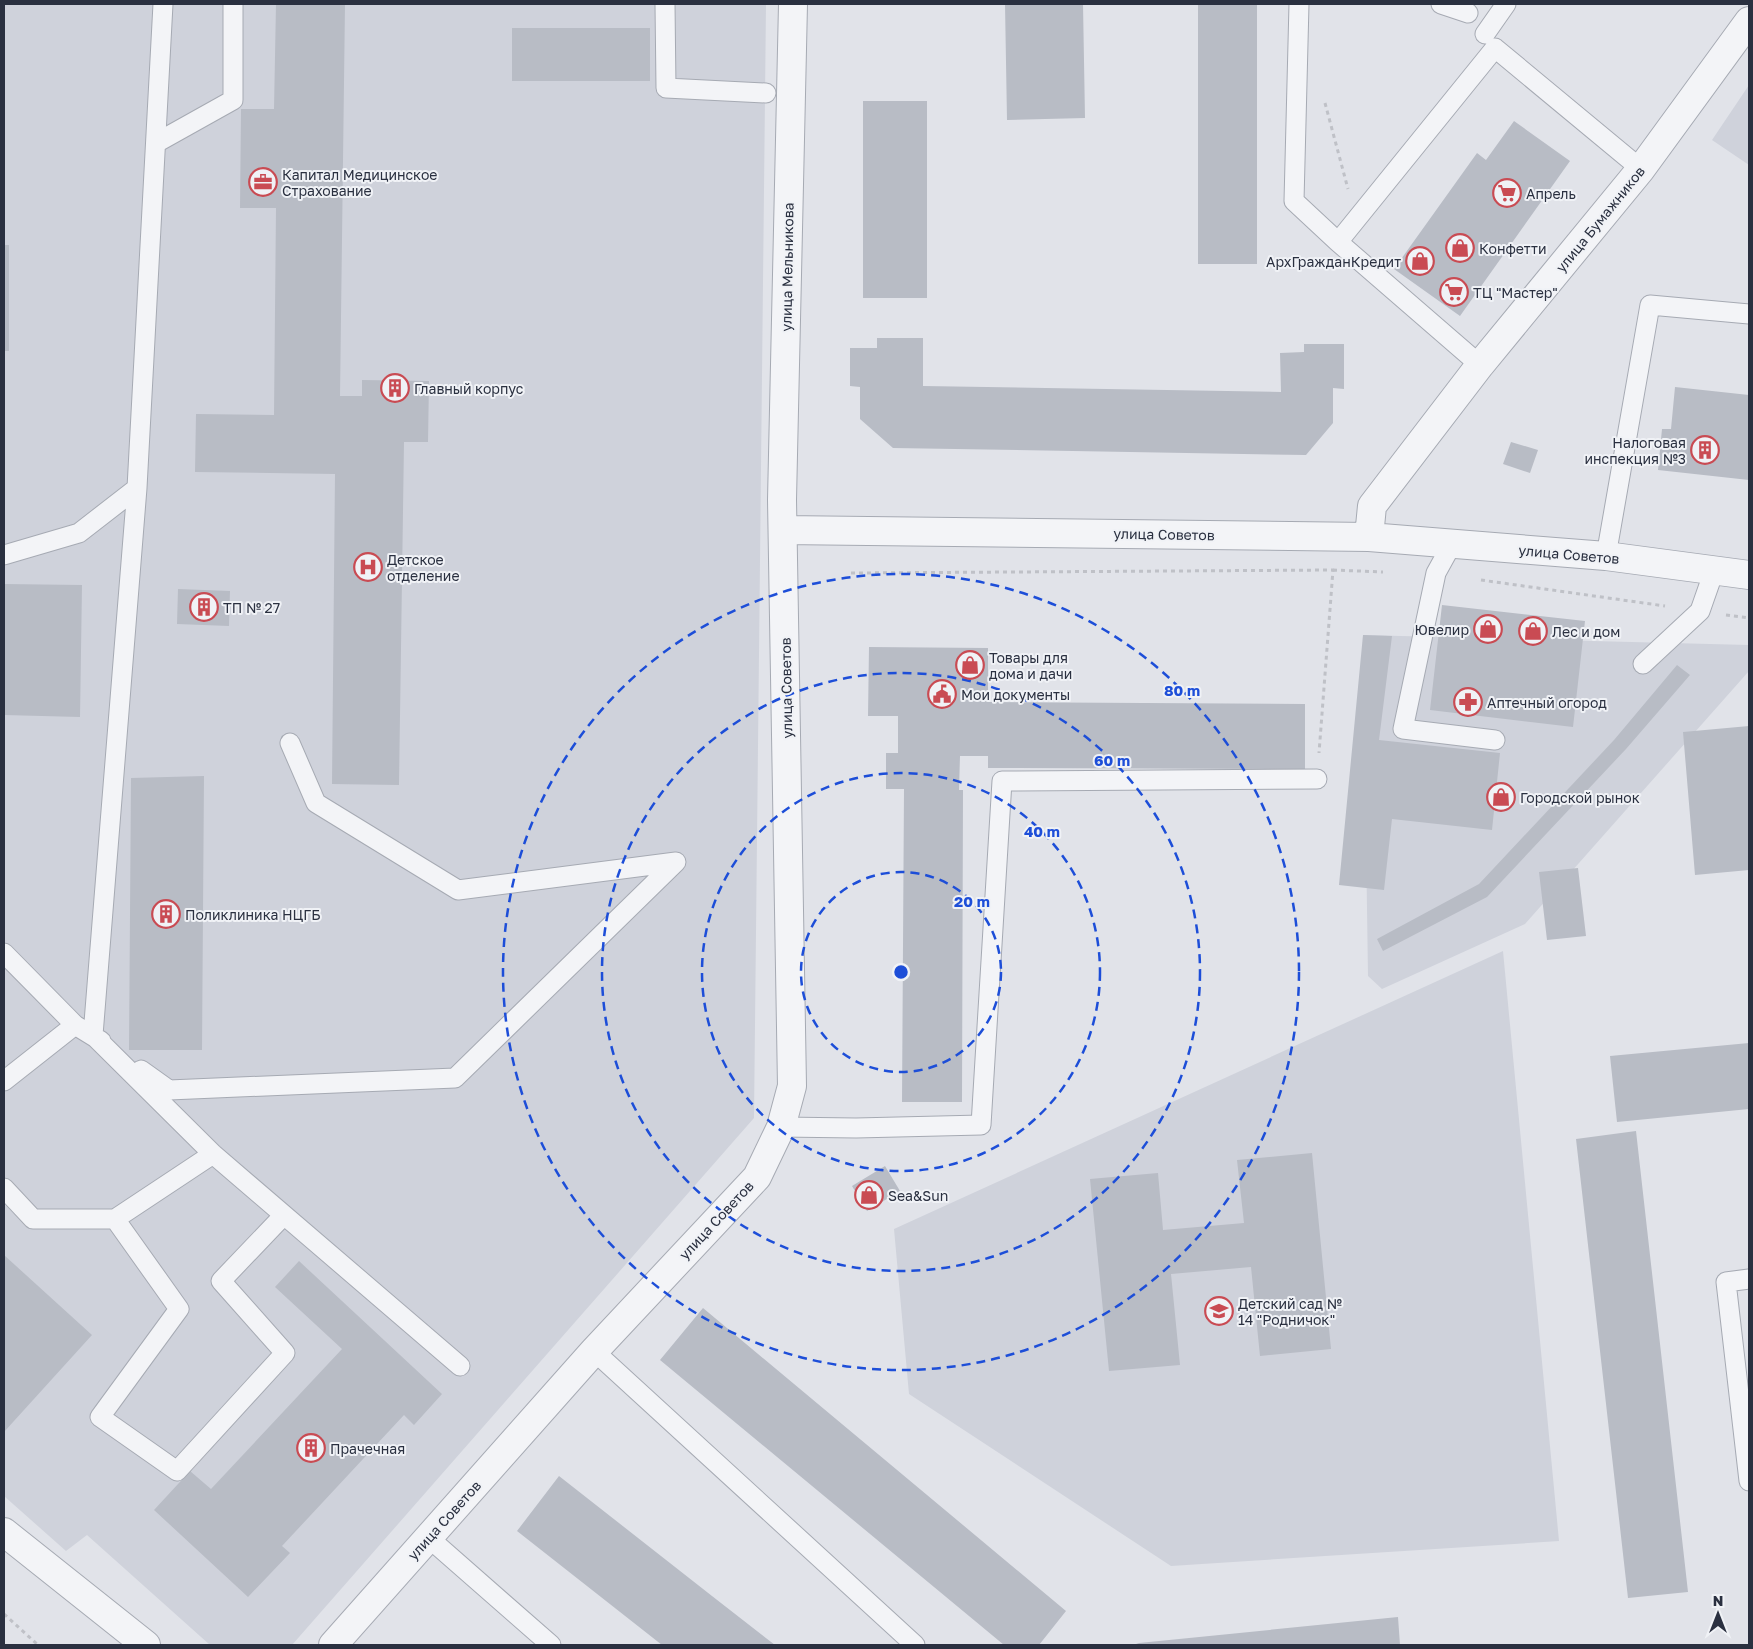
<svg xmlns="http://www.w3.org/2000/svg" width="1753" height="1649" font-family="'Golos Text',sans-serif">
	<rect width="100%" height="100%" fill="#e1e3e9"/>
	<path fill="#cfd2db" d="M4,4H766L754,1118L292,1645H210L87,1535L66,1551L4,1496Z
		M1749,85V165L1712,140Z
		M1363,635L1749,645V671L1525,924L1382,989L1368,976Z
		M1503,951L1559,1541L1171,1566L909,1394L894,1229Z"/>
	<path fill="#b8bcc5" d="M276,4H345L340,396H362V380L429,381L428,442H404L399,785L332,784L335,474L195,472L196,414L274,415L276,208H240L241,109H274Z
		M1005,4H1083L1085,118L1007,120Z
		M1198,4H1257V264H1198Z
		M512,28H650V81H512Z
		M863,101H927V298H863Z
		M1514,121L1570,161L1460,316L1394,269L1477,153L1486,160Z
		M4,245H9V351H4Z
		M877,338H923V386L1281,392L1280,353L1304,352V344H1344V389L1333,388V423L1306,455L893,448L860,419V387L850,386V348H877Z
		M1675,387L1749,395V480L1658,470L1662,429H1671Z
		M1511,442L1538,450L1530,473L1503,464Z
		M4,584L82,585L80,717L4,715Z
		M178,589L230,591L229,626L177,624Z
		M1442,605L1585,621L1573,727L1430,710Z
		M1363,635L1392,636L1379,740L1500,753L1492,830L1392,819L1384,890L1339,885Z
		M869,647L988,648V702L1305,704V769L988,768V756H960L959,790H963L962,1102H902L904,789H886V753H898V716H868Z
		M1677,665L1690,675L1626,749L1487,897L1383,951L1377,939L1479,884L1614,740Z
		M1749,726V870L1695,875L1683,732Z
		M204,776L202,1050H129L131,778Z
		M1578,868L1586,936L1547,940L1539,872Z
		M1749,1043V1109L1617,1122L1610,1056Z
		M1636,1131L1688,1592L1628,1598L1576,1139Z
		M1312,1153L1331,1349L1260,1356L1251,1267L1171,1274L1180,1365L1109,1371L1090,1179L1158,1173L1163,1230L1244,1223L1237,1160Z
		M885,1166L900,1191L867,1211L852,1186Z
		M4,1255L92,1335L4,1432Z
		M299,1261L442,1394L414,1425L404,1415L282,1546L290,1553L248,1597L154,1510L190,1471L211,1489L342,1349L275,1287Z
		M703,1308L1066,1611L1039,1645H1004L660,1360Z
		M559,1476L712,1596L775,1645H662L517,1531Z
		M1398,1617L1400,1645H1133L1139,1643Z"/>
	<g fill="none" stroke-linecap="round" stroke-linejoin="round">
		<defs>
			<path id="service" d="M163,4L137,488L93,1035L213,1154L460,1366
				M665,4L666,88L766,93
				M1299,4L1294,201L1338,242
				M1441,4L1468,13
				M1485,34L1506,4
				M156,143L233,100V4
				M1480,365L1338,242L1495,48L1641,169
				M1452,544L1436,573L1403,729L1495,740
				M4,555L79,533L137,488
				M1606,556L1650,305L1749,314
				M1643,664L1700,611L1714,571
				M4,953L75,1025L101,1041
				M141,1070L169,1090L455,1078L676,862L458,890L316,803L290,743
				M4,1081L75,1025
				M781,1127L856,1128L981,1125L1002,781L1317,779
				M4,1188L33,1219H115L213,1154
				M115,1219L179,1309L100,1417L177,1471L285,1353L221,1281L284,1215
				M1749,1279L1726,1282L1749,1481
				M594,1351L915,1645
				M429,1538L551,1645"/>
			<path id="tertiary" d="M783,530L1369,537L1606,556L1749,575
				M1369,537L1372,506L1480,365L1641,169L1749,21
				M4,1532L146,1645
				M333,1645L594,1351L757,1177L781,1127L792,1086L782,500L793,4"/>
		</defs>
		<use href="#service" stroke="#a6aab3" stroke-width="21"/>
		<use href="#tertiary" stroke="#a6aab3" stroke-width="30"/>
		<path stroke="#bfc1c7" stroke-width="3" stroke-dasharray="4 4" stroke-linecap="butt" d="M1325,103L1348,189
			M1333,570L1383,572
			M851,573L1333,570L1319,753
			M1481,580L1665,606
			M1726,615L1749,618
			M4,1614L38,1645"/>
		<use href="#service" stroke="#f3f4f7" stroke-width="19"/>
		<use href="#tertiary" stroke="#f3f4f7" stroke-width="28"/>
	</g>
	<g fill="none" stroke="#1d4ed8" stroke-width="2.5" stroke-dasharray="9 6">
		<circle cx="901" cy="972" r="100"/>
		<circle cx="901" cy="972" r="199"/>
		<circle cx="901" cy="972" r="299"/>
		<circle cx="901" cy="972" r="398"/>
	</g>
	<defs>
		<symbol id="office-ring" viewBox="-11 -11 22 22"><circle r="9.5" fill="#f0f2f6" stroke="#c94b53" stroke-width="1.5"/><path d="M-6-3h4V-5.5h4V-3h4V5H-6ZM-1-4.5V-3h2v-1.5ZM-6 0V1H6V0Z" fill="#c94b53"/></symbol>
		<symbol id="supermarket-ring" viewBox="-11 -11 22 22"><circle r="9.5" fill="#f0f2f6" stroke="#c94b53" stroke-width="1.5"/><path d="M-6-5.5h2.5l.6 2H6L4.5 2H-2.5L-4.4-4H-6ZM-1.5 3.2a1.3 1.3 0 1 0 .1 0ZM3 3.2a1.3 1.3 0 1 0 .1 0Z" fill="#c94b53"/></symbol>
		<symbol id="shop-ring" viewBox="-11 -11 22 22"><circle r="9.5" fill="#f0f2f6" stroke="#c94b53" stroke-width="1.5"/><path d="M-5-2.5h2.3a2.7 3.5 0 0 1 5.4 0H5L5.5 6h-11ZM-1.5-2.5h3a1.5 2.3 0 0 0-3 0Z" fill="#c94b53"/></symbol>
		<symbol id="building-ring" viewBox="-11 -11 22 22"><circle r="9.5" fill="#f0f2f6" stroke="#c94b53" stroke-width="1.5"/><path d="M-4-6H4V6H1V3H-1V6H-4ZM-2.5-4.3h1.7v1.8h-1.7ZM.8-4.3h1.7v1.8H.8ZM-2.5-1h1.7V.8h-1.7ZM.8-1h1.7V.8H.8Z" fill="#c94b53"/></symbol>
		<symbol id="hospital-ring" viewBox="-11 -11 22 22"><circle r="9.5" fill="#f0f2f6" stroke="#c94b53" stroke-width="1.5"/><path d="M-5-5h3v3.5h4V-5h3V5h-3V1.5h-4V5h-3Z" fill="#c94b53"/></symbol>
		<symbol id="civic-ring" viewBox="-11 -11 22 22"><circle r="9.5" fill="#f0f2f6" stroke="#c94b53" stroke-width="1.5"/><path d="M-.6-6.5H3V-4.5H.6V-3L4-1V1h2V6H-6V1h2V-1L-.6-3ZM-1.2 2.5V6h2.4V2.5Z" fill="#c94b53"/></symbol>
		<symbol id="pharmacy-ring" viewBox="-11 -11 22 22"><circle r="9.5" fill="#f0f2f6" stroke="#c94b53" stroke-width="1.5"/><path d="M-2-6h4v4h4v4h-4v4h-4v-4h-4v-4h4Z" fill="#c94b53"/></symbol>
		<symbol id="school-ring" viewBox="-11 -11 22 22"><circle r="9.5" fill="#f0f2f6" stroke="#c94b53" stroke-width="1.5"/><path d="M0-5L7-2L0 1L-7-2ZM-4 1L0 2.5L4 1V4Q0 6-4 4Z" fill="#c94b53"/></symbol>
	</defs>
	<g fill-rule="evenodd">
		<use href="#office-ring" x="247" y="166" width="32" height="32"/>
		<use href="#supermarket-ring" x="1491" y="177" width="32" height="32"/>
		<use href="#shop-ring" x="1444" y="232" width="32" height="32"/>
		<use href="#shop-ring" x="1404" y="245" width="32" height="32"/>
		<use href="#supermarket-ring" x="1438" y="276" width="32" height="32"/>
		<use href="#building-ring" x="379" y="372" width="32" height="32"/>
		<use href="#building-ring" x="1689" y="434" width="32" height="32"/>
		<use href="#hospital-ring" x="352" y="551" width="32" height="32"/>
		<use href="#building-ring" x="188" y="591" width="32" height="32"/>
		<use href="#shop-ring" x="1472" y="613" width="32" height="32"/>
		<use href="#shop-ring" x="1517" y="615" width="32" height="32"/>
		<use href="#shop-ring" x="954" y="649" width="32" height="32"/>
		<use href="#civic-ring" x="926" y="678" width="32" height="32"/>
		<use href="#pharmacy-ring" x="1452" y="686" width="32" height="32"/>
		<use href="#shop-ring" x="1485" y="781" width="32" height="32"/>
		<use href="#building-ring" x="150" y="898" width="32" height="32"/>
		<use href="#shop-ring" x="853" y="1179" width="32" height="32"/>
		<use href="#school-ring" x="1203" y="1295" width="32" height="32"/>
		<use href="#building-ring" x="295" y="1432" width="32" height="32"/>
	</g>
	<g text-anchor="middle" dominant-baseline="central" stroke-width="4" stroke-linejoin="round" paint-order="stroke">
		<g font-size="14" fill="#2a3040" stroke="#f0f2f6" text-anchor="start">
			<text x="282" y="174">Капитал Медицинское<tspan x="282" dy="16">Страхование</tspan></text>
			<text x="1526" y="193">Апрель</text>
			<text x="1479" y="248">Конфетти</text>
			<text x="1401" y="261" text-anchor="end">АрхГражданКредит</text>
			<text x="1473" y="292">ТЦ "Мастер"</text>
			<text x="414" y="388">Главный корпус</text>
			<text x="1686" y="442" text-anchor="end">Налоговая<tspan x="1686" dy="16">инспекция №3</tspan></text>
			<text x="387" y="559">Детское<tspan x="387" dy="16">отделение</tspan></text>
			<text x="223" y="607">ТП № 27</text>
			<text x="1469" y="629" text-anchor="end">Ювелир</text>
			<text x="1552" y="631">Лес и дом</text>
			<text x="989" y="657">Товары для<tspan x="989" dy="16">дома и дачи</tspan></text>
			<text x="961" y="694">Мои документы</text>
			<text x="1487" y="702">Аптечный огород</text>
			<text x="1520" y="797">Городской рынок</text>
			<text x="185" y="914">Поликлиника НЦГБ</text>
			<text x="888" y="1195">Sea&amp;Sun</text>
			<text x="1238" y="1303">Детский сад №<tspan x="1238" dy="16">14 "Родничок"</tspan></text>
			<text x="330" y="1448">Прачечная</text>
		</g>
		<g font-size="14" fill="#2a3040" stroke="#f0f2f6">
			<text transform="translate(1600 219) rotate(-51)">улица Бумажников</text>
			<text transform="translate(787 267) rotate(-89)">улица Мельникова</text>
			<text transform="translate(1164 534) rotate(1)">улица Советов</text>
			<text transform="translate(1569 554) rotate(5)">улица Советов</text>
			<text transform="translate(786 688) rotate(-91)">улица Советов</text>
			<text transform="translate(716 1220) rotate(-47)">улица Советов</text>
			<text transform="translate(444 1520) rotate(-48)">улица Советов</text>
		</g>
	</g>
	<circle cx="901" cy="972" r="8" fill="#1d4ed8" stroke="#f0f2f6" stroke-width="2.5"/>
	<g font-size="15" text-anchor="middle" font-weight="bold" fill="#1d4ed8" stroke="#f0f2f6" stroke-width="4" stroke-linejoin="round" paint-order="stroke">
		<text x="1182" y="696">80 m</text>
		<text x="1112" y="766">60 m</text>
		<text x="1042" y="837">40 m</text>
		<text x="972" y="907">20 m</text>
	</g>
	<rect width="1753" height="1649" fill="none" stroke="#2a3040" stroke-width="10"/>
	<g transform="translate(1718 1614)" stroke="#f0f2f6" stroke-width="4" paint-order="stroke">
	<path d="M0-4L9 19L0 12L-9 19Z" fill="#2a3040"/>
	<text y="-8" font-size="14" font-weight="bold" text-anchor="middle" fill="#2a3040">N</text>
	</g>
</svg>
